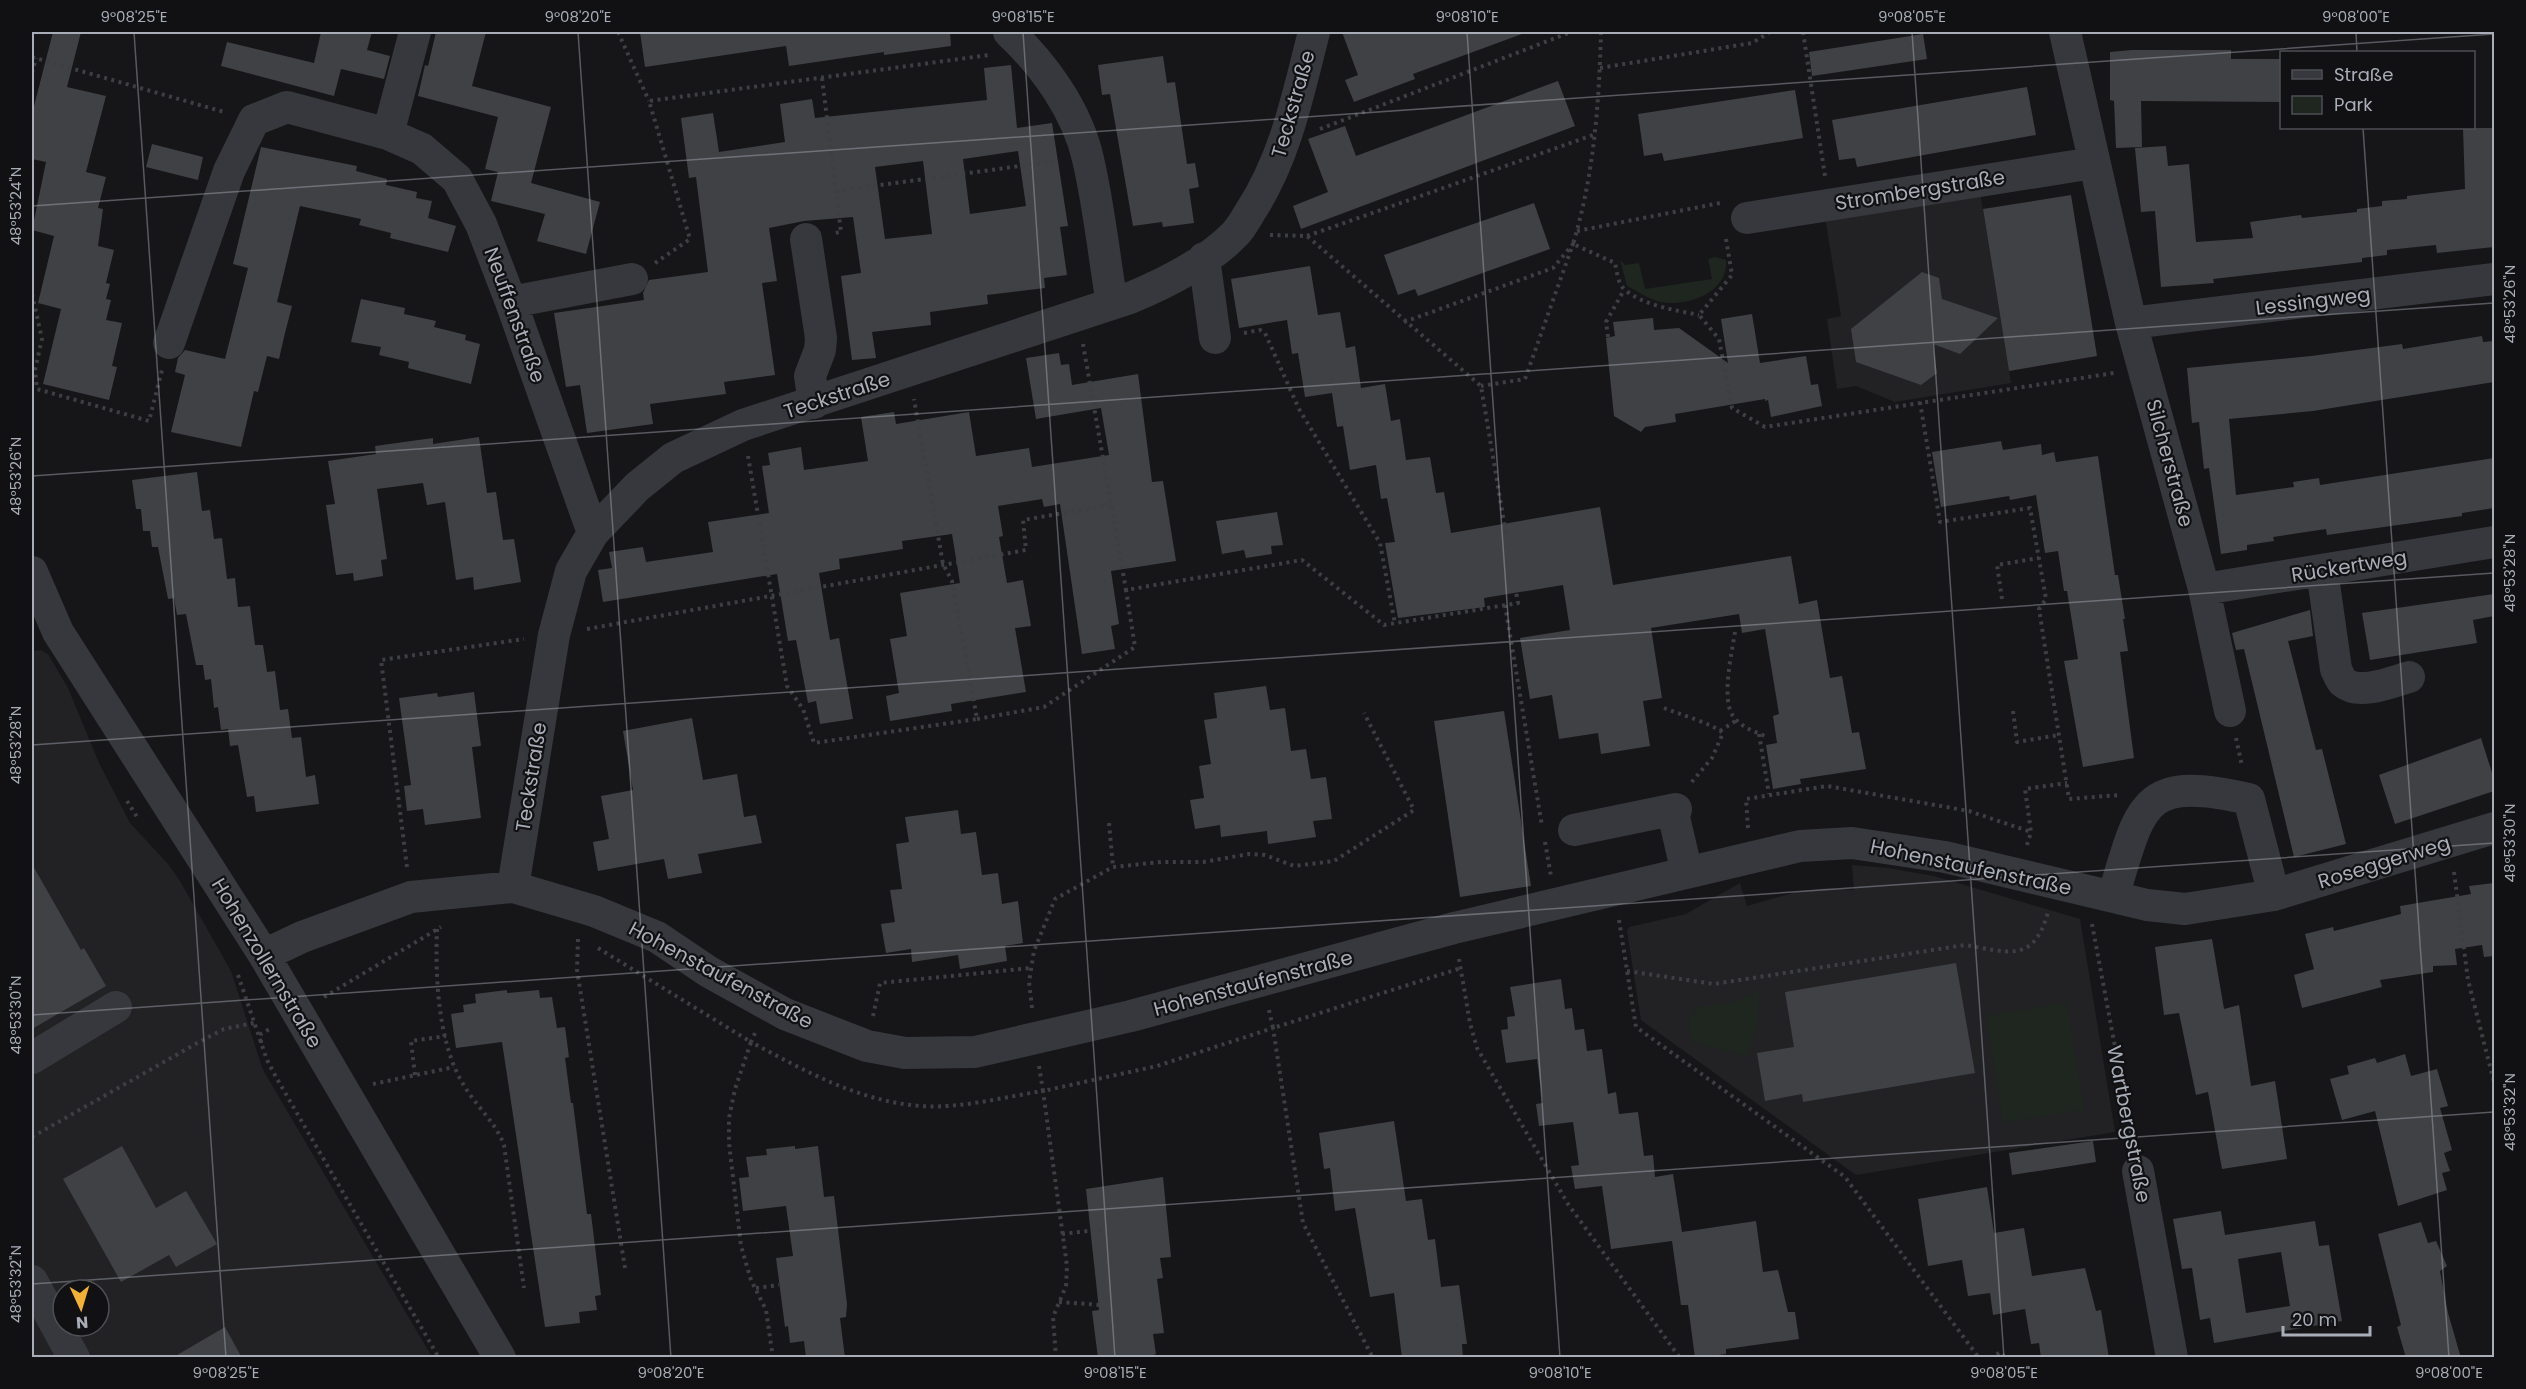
<svg xmlns="http://www.w3.org/2000/svg" width="2526" height="1389" font-family="Poppins,sans-serif">
	<rect width="100%" height="100%" fill="#161618"/>
	<path fill="#222225" fill-rule="evenodd" d="M1980,192L2011,383L1895,402L1856,386L1837,389L1827,319L1841,316L1825,217Z
		M41,650L48,654L68,688L99,763L130,823L168,864L180,881L231,971L263,1070L432,1357L32,1358V651ZM63,1290H99V1326H63Z
		M1852,865L1888,868L1934,876L2080,919L2115,1132L1856,1175L1641,1020L1627,931L1629,927L1686,914L1740,883L1747,906L1796,892L1825,888L1854,890Z"/>
	<path fill="#1e261f" d="M1715,257L1726,260C1729,292 1689,307 1661,302C1650,300 1637,291 1627,286L1620,260L1625,265L1639,263L1645,289L1712,279L1708,259Z
		M1759,991L1758,1025L1747,1056L1691,1042L1689,1018L1699,1007L1733,1002Z
		M2067,1002L2084,1110L2003,1123L1986,1016Z"/>
	<path fill="#404145" fill-rule="evenodd" d="M53,32H81L67,87L106,96L86,172L106,177L98,208L103,209L98,246L114,250L106,283L110,284L106,299L111,300L106,320L122,323L112,366L117,367L109,400L43,384L61,309L38,303L54,236L32,230L46,162L32,159V114Z
		M321,32H372L367,50L390,56L384,79L341,69L334,96L221,66L227,42L314,63Z
		M436,32H486L472,86L551,107L531,183L600,202L586,254L537,241L545,214L491,201L498,172L485,169L498,117L418,96L425,65L428,66Z
		M640,32H950L951,46L884,55V52L789,66L786,46L645,67Z
		M1342,32H1521L1522,34L1413,74L1415,79L1354,102L1345,80L1358,75Z
		M1923,34L1927,59L1812,76L1809,52Z
		M2132,50H2231V59H2282V102L2141,101L2142,147L2116,148L2114,101L2110,100V52Z
		M1163,56L1167,83L1175,82L1187,164L1195,163L1199,187L1189,189L1194,223L1163,227L1162,222L1133,226L1110,94L1102,95L1098,65Z
		M1011,65L1017,128L1052,123L1068,226L1060,227L1067,275L1044,278L1045,288L987,295L988,304L930,312L931,325L872,332L876,358L852,360L841,276L861,273L853,217L804,221L769,228L777,281L762,283L775,375L724,382L726,394L650,404L653,424L587,433L580,385L566,387L554,313L644,300L643,293L649,280L708,272L696,177L689,178L681,118L713,113L719,152L785,142L780,104L812,99L815,118L987,100L984,68ZM1018,151L1026,206L970,214L963,159ZM923,161L932,234L885,239L875,167Z
		M1558,81L1575,126L1301,229L1293,206L1328,192L1308,139L1345,126L1356,156Z
		M2027,87L2036,135L1857,167L1855,158L1839,160L1832,120Z
		M1795,90L1803,138L1664,161L1662,153L1644,156L1638,114Z
		M2463,128H2494V247L2437,253L2436,245L2387,250V255L2362,258V262L2213,279L2214,283L2161,287L2155,211L2141,212L2135,148L2166,146L2168,166L2189,164L2196,242L2253,238L2250,222L2301,215L2302,218L2357,212V209L2382,206V201L2407,199V196L2465,189Z
		M152,144L203,157L198,180L146,167Z
		M261,147L357,166L356,171L387,179L386,185L417,192L416,198L432,201L428,218L456,226L448,252L390,238L391,233L359,225L361,219L300,206L277,302L292,306L285,333L279,359L267,356L258,392L254,391L241,447L171,432L185,375L175,372L178,358L185,350L225,359L248,268L233,264Z
		M2071,195L2097,356L2009,371L1983,209Z
		M1534,203L1550,249L1418,296L1415,289L1398,295L1384,255Z
		M1310,266L1318,315L1340,312L1346,348L1355,346L1361,388L1385,384L1391,421L1400,419L1406,460L1430,457L1436,493L1444,492L1451,533L1600,507L1613,585L1791,556L1799,604L1817,600L1830,678L1842,676L1852,733L1859,732L1866,769L1800,779L1801,784L1773,789L1766,745L1777,743L1773,716L1779,714L1765,629L1742,633L1739,614L1651,628L1662,698L1643,701L1650,746L1601,754L1598,733L1559,739L1552,695L1530,699L1520,638L1570,630L1563,585L1484,598L1485,607L1398,618L1385,543L1395,542L1387,498L1381,499L1376,465L1350,470L1343,426L1337,427L1332,393L1305,397L1298,353L1292,354L1287,320L1239,328L1231,279Z
		M1922,272L1939,278L1942,299L1998,318L1960,354L1933,344L1937,373L1921,385L1856,362L1851,329Z
		M361,299L405,308L404,314L436,321L434,327L466,335L465,340L480,344L471,384L408,368L409,362L379,355L381,347L351,342Z
		M1752,314L1760,363L1806,356L1811,385L1818,384L1822,406L1771,417L1768,400L1765,401V399L1675,414L1676,422L1645,427L1641,432L1614,416L1606,338L1615,336L1613,322L1653,318L1654,330L1679,328L1728,363L1721,319Z
		M2482,336L2483,342L2494,341V382L2313,411L2229,419L2236,495L2294,487L2293,482L2319,478L2320,485L2494,458V508L2462,513V516L2327,535L2326,529L2273,537L2274,541L2247,545V550L2221,554L2209,468L2204,469L2199,422L2192,423L2187,368L2311,356L2402,344L2403,349Z
		M1059,353L1061,365L1069,364L1072,385L1138,374L1152,482L1163,481L1176,561L1111,571L1119,624L1111,626L1115,649L1082,654L1060,504L1044,507L1042,499L998,506L1003,536L999,537L1007,583L1023,580L1031,626L1015,628L1026,692L951,704L952,711L890,721L886,696L899,693L890,639L907,636L900,593L960,583L952,534L902,541L903,549L839,559L840,569L819,573L830,640L839,638L853,719L820,724L816,701L808,703L796,640L788,641L777,574L603,602L598,570L612,568L609,552L643,547L646,562L713,552L708,522L769,513L762,466L770,465L768,453L801,447L804,470L868,461L861,417L894,412L896,424L969,412L976,456L1029,448L1032,467L1109,455L1101,408L1036,419L1026,358Z
		M479,437L487,493L496,492L503,540L514,539L521,582L474,590L473,577L456,580L445,502L427,505L423,483L377,489L387,559L381,560L383,576L354,581L353,573L336,575L326,505L335,504L328,461L376,454L375,446L433,438V444Z
		M2001,441L2003,450L2041,444L2042,455L2054,452L2056,462L2098,456L2115,575H2118L2125,619H2123L2128,651L2120,652L2134,758L2083,767L2064,661L2078,659L2067,591H2064L2058,551L2045,553L2036,495L2010,500L2009,496L1941,507L1932,452Z
		M197,472L202,511L210,510L214,539L222,538L227,579L235,578L238,607L250,606L255,645H263L267,672L275,671L280,710L288,709L292,738L301,737L306,777L315,775L319,804L256,812L254,796L247,797L238,745L230,746L228,729L221,730L218,707L214,708L211,679L205,680L203,665H196L186,614L177,615L174,598L168,599L158,547H152L150,531H143L141,509H136L132,480Z
		M1277,512L1283,545L1271,546L1272,554L1246,558L1244,550L1222,554L1216,521Z
		M2494,594V616L2473,620L2477,643L2370,660L2362,613Z
		M2310,610L2313,636L2288,641L2316,750L2322,749L2346,844L2294,857L2244,649L2236,650L2232,633Z
		M1266,686L1270,710L1285,708L1291,751L1306,749L1311,779L1326,777L1332,819L1313,821L1316,837L1268,844L1267,831L1221,837L1220,825L1195,829L1190,800L1204,798L1199,766L1211,764L1204,720L1217,718L1214,693Z
		M474,692L481,746L472,747L481,818L425,825L423,809L407,811L404,786L411,785L399,698L437,693L438,697Z
		M1504,711L1531,886L1460,897L1434,721Z
		M692,718L703,780L737,774L744,817L756,815L762,843L698,854L702,873L668,879L664,859L598,871L593,842L609,839L601,796L633,790L623,731Z
		M2481,738L2494,779V791L2395,824L2379,775Z
		M958,810L961,834L976,832L982,875L998,873L1002,904L1018,901L1023,943L1005,946L1007,961L960,969L958,955L912,962L911,949L886,953L881,924L895,922L890,890L902,889L896,844L909,842L905,817Z
		M32,864L81,950L84,948L106,986L32,1029Z
		M2494,883V956L2484,957L2482,945L2455,949L2457,965L2433,966V972L2380,980L2382,987L2302,1008L2294,975L2314,969L2305,934L2333,927L2334,931L2401,914L2400,906L2471,894L2469,886Z
		M2212,939L2224,1009L2239,1005L2251,1086L2275,1081L2287,1159L2222,1169L2208,1092L2196,1095L2179,1013L2164,1015L2155,947Z
		M1956,963L1975,1073L1803,1102L1802,1094L1765,1101L1757,1053L1794,1047L1785,992Z
		M1561,979L1565,1009L1572,1008L1575,1030L1584,1029L1587,1051L1602,1049L1608,1094L1616,1092L1619,1114L1638,1112L1644,1156L1653,1155L1655,1177L1673,1174L1682,1232L1756,1221L1763,1272L1778,1270L1788,1312H1795L1799,1339L1726,1349V1354L1695,1358L1688,1305H1681L1672,1241L1611,1249L1602,1186L1575,1189L1571,1166L1579,1165L1573,1122L1539,1126L1536,1104L1543,1103L1537,1059L1506,1063L1501,1030L1508,1029L1507,1017L1515,1016L1510,987Z
		M507,990V993L539,990L540,998L552,997L557,1028L565,1027L569,1057L565,1058L571,1103H573L587,1214H591L601,1295L595,1296L597,1310L579,1312L580,1323L545,1327L502,1042L456,1048L451,1014L464,1012L463,1005L476,1003L475,994Z
		M2405,1054L2411,1076L2437,1069L2448,1106L2440,1108L2452,1150L2444,1153L2450,1171L2442,1173L2447,1190L2398,1206L2375,1111L2342,1120L2330,1079L2349,1074L2347,1066L2375,1058L2377,1063Z
		M1394,1121L1406,1201L1422,1199L1428,1240L1435,1239L1441,1287L1459,1285L1467,1344H1462L1463,1358H1402L1394,1293L1370,1297L1355,1208L1335,1211L1330,1168L1324,1169L1319,1133Z
		M2093,1141L2096,1162L2012,1175L2009,1153Z
		M122,1146L156,1208L186,1191L217,1244L176,1267L169,1255L121,1282L63,1179Z
		M795,1146V1149L818,1146L824,1197L834,1196L847,1304L846,1317L840,1318L845,1358H806L804,1341L790,1343L788,1326L785,1327L776,1258L793,1256L786,1206L743,1211L739,1178L749,1177L746,1157L767,1155L766,1149Z
		M1163,1177L1171,1257L1160,1258L1163,1278L1157,1279L1164,1333L1153,1334L1156,1354L1146,1358H1098L1092,1311L1099,1310L1086,1189Z
		M1987,1187L1994,1233L2024,1228L2032,1276L2085,1268L2096,1311L2101,1310L2109,1358H2041L2039,1343L2031,1344L2025,1309L1993,1315L1990,1293L1968,1296L1962,1260L1928,1266L1918,1199Z
		M2221,1211L2225,1235L2315,1221L2319,1246L2329,1245L2342,1321L2214,1343L2210,1318L2200,1320L2192,1268L2182,1269L2173,1219ZM2281,1252L2290,1306L2246,1313L2238,1259Z
		M2421,1222L2428,1243L2436,1241L2447,1266L2440,1271L2448,1313L2461,1358H2406L2397,1327L2401,1325L2378,1234Z
		M225,1327L242,1358H172Z"/>
	<g fill="none" stroke-linecap="round" stroke-linejoin="round">
		<path stroke="#3d3f44" stroke-width="4" stroke-dasharray="3 4.5" stroke-linecap="butt" d="M618,32L649,101
			M1601,32C1599,104 1594,175 1573,244L1615,263C1617,272 1618,284 1625,290C1645,306 1675,310 1699,315
			M1803,32L1825,176
			M32,57L224,112
			M1600,68L1752,43L1770,32
			M32,73L36,58
			M822,78L841,232L835,233
			M1320,129L1571,32
			M836,191L1057,161
			M1577,231L1720,203
			M1270,235L1307,236L1481,386L1506,534
			M1307,236L1596,134
			M1726,239L1732,275L1699,315L1719,339L1732,408L1765,427L2114,373
			M32,257V276
			M655,263L690,239L649,101L989,55
			M32,294L42,339L35,370L37,389L149,421L162,370
			M1404,322L1553,268L1573,244L1525,379L1481,386
			M1244,333L1260,330L1265,333L1299,409L1380,543L1395,624
			M1608,337L1606,322L1624,290
			M1083,344L1126,590L1302,560L1384,625L1518,603L1516,592
			M1920,402L1940,522L2030,508L2046,599L2039,609L2069,799L2119,795
			M748,456L787,686L803,709L814,743L977,719L952,581L943,564L914,399
			M2002,599L1997,565L2039,558
			M1505,605L1542,826
			M587,629L1026,550L1023,520L1111,505
			M1735,632C1732,652 1721,699 1733,716C1741,727 1753,731 1765,736
			M1664,708C1681,715 1711,723 1723,733L1712,758L1690,784
			M2013,711L2017,742L2059,735
			M977,719L1044,707L1135,647L1126,590
			M1720,731L1737,720
			M1759,734L1769,794
			M2236,738L2242,766
			M127,801L137,817
			M1109,823L1113,867
			M1748,828L1746,799L1827,786L1969,811L2031,832
			M1545,842L1551,876
			M2027,845L2031,832L2025,789L2067,783
			M407,867L381,660L524,639
			M2454,872L2468,980L2494,1082
			M1619,920L1636,1027L1845,1177L1979,1358
			M2092,924L2133,1143
			M437,929C435,977 438,1046 465,1087C477,1107 496,1123 504,1145L524,1288
			M578,939L577,970L625,1268
			M598,948L751,1042L735,1089L729,1118V1143L741,1246L751,1280L766,1310L773,1358
			M1459,959L1470,1023L1477,1048L1568,1204L1680,1358
			M1627,971L1714,984L1965,945C2008,952 2034,964 2048,912
			M238,975L267,1060L276,1077L439,1358
			M324,997L441,927
			M1032,1008L1029,982L1034,951L1055,899L1113,867L1161,862H1203L1249,854L1265,855L1294,866L1334,861L1414,810L1364,713
			M1269,1010L1273,1028L1461,968
			M873,1016L880,983L1031,968
			M755,1033L751,1042C805,1071 858,1101 920,1106C960,1109 1003,1097 1043,1091L1067,1266L1066,1286L1053,1317L1056,1358
			M261,1043V1034L271,1028
			M1039,1066L1043,1091L1157,1066L1273,1028L1303,1223L1373,1358
			M415,1075L411,1041L446,1036
			M373,1084L454,1067
			M32,1137L199,1042L224,1029L254,1023
			M1062,1234L1105,1229
			M756,1288L779,1285
			M1059,1302L1101,1305
			M1990,1358L2001,1352L2005,1358"/>
		<path stroke="#37383d" stroke-width="32" d="M1009,32C1044,65 1077,110 1088,159C1099,206 1104,256 1112,304
			M2065,32L2131,323L2204,589L2230,711
			M388,134L415,32
			M1747,218L2093,163
			M806,239L821,338L820,350L810,376L814,403
			M1204,258L1215,338
			M511,302L632,279
			M2131,323L2494,279
			M169,343L229,171L254,120L287,107L388,134L422,149L457,179L481,224L511,302L593,533
			M2322,570L2336,669C2338,673 2340,679 2343,682C2359,696 2392,682 2409,677
			M32,572L58,632L264,955L500,1358
			M2204,589L2494,542
			M1574,830L1676,809L1674,817L1687,873
			M513,887L554,635L571,571L593,533L637,487L673,458L743,425L1130,298C1166,283 1207,263 1235,234C1241,228 1246,219 1250,212C1286,157 1298,94 1314,32
			M2113,897C2141,805 2141,774 2249,799L2274,895
			M264,955L302,937L411,897L513,887L594,911L657,937L709,972L785,1014L867,1046L905,1053L975,1052L1131,1016L1454,928L1800,846L1852,843L1945,857L2147,905L2185,909L2274,895L2494,828
			M32,1058L116,1007
			M2138,1171L2172,1358
			M32,1281L74,1358"/>
	</g>
	<path fill="none" stroke="#a8adb8" stroke-width="1.5" stroke-opacity="0.45" d="M134,32L226,1358M578,32L671,1358M1023,32L1115,1358M1467,32L1560,1358M1912,32L2004,1358M2356,32L2357,52M2363,128L2449,1358M32,206L2494,34M32,476L2494,303M32,745L2494,573M32,1015L2494,843M32,1284L2494,1112"/>
	<g text-anchor="middle" dominant-baseline="central" stroke-width="4.5" stroke-linejoin="round" paint-order="stroke">
		<g font-size="20" fill="#a8adb8" stroke="#111113">
			<text transform="translate(1293 104) rotate(-74)">Teckstraße</text>
			<text transform="translate(1920 190) rotate(-9)">Strombergstraße</text>
			<text transform="translate(2313 301) rotate(-7)">Lessingweg</text>
			<text transform="translate(515 315) rotate(70)">Neuffenstraße</text>
			<text transform="translate(837 395) rotate(-18)">Teckstraße</text>
			<text transform="translate(2170 463) rotate(75)">Silcherstraße</text>
			<text transform="translate(2349 566) rotate(-9)">Rückertweg</text>
			<text transform="translate(531 777) rotate(-81)">Teckstraße</text>
			<text transform="translate(2384 862) rotate(-17)">Roseggerweg</text>
			<text transform="translate(1971 867) rotate(12)">Hohenstaufenstraße</text>
			<text transform="translate(267 963) rotate(59)">Hohenzollernstraße</text>
			<text transform="translate(721 975) rotate(28)">Hohenstaufenstraße</text>
			<text transform="translate(1253 983) rotate(-15)">Hohenstaufenstraße</text>
			<text transform="translate(2129 1124) rotate(79)">Wartbergstraße</text>
		</g>
	</g>
	<rect width="2526" height="1389" fill="none" stroke="#111113" stroke-width="66"/>
	<rect x="2280" y="51" width="195" height="78" fill="#111113" stroke="#4d4f55" stroke-width="1.5"/>
	<rect x="2292" y="70" width="30" height="9" fill="#37383d" stroke="#4d4f55" stroke-width="1.5"/>
	<text x="2334" y="81" font-size="18" fill="#a8adb8">Straße</text>
	<rect x="2292" y="96" width="30" height="18" fill="#1e261f" stroke="#4d4f55" stroke-width="1.5"/>
	<text x="2334" y="111" font-size="18" fill="#a8adb8">Park</text>
	<g transform="translate(81 1308) rotate(176)"><circle r="28" fill="#111113" stroke="#4d4f55" stroke-width="1.5"/>
	<path d="M0-4.5L10 22L0 15L-10 22Z" fill="#f2b134"/>
	<text y="-9" font-size="16" font-weight="bold" text-anchor="middle" fill="#a8adb8">N</text>
	</g>
	<path d="M2283 1326v9h87v-9" fill="none" stroke="#a8adb8" stroke-width="3"/>
	<text x="2292" y="1326" font-size="18" fill="#a8adb8" stroke="#111113" stroke-width="4.5" paint-order="stroke">20 m</text>
	<rect x="33" y="33" width="2460" height="1323" fill="none" stroke="#a8adb8" stroke-width="2"/>
	<g font-size="15" text-anchor="middle" fill="#a8adb8">
		<text x="134" y="22">9°08'25"E</text>
		<text x="578" y="22">9°08'20"E</text>
		<text x="1023" y="22">9°08'15"E</text>
		<text x="1467" y="22">9°08'10"E</text>
		<text x="1912" y="22">9°08'05"E</text>
		<text x="2356" y="22">9°08'00"E</text>
		<text transform="translate(16 206) rotate(-90)" y="5">48°53'24"N</text>
		<text transform="translate(2510 304) rotate(-90)" y="5">48°53'26"N</text>
		<text transform="translate(16 476) rotate(-90)" y="5">48°53'26"N</text>
		<text transform="translate(2510 573) rotate(-90)" y="5">48°53'28"N</text>
		<text transform="translate(16 745) rotate(-90)" y="5">48°53'28"N</text>
		<text transform="translate(2510 843) rotate(-90)" y="5">48°53'30"N</text>
		<text transform="translate(16 1015) rotate(-90)" y="5">48°53'30"N</text>
		<text transform="translate(2510 1112) rotate(-90)" y="5">48°53'32"N</text>
		<text transform="translate(16 1284) rotate(-90)" y="5">48°53'32"N</text>
		<text x="226" y="1378">9°08'25"E</text>
		<text x="671" y="1378">9°08'20"E</text>
		<text x="1115" y="1378">9°08'15"E</text>
		<text x="1560" y="1378">9°08'10"E</text>
		<text x="2004" y="1378">9°08'05"E</text>
		<text x="2449" y="1378">9°08'00"E</text>
	</g>
</svg>
